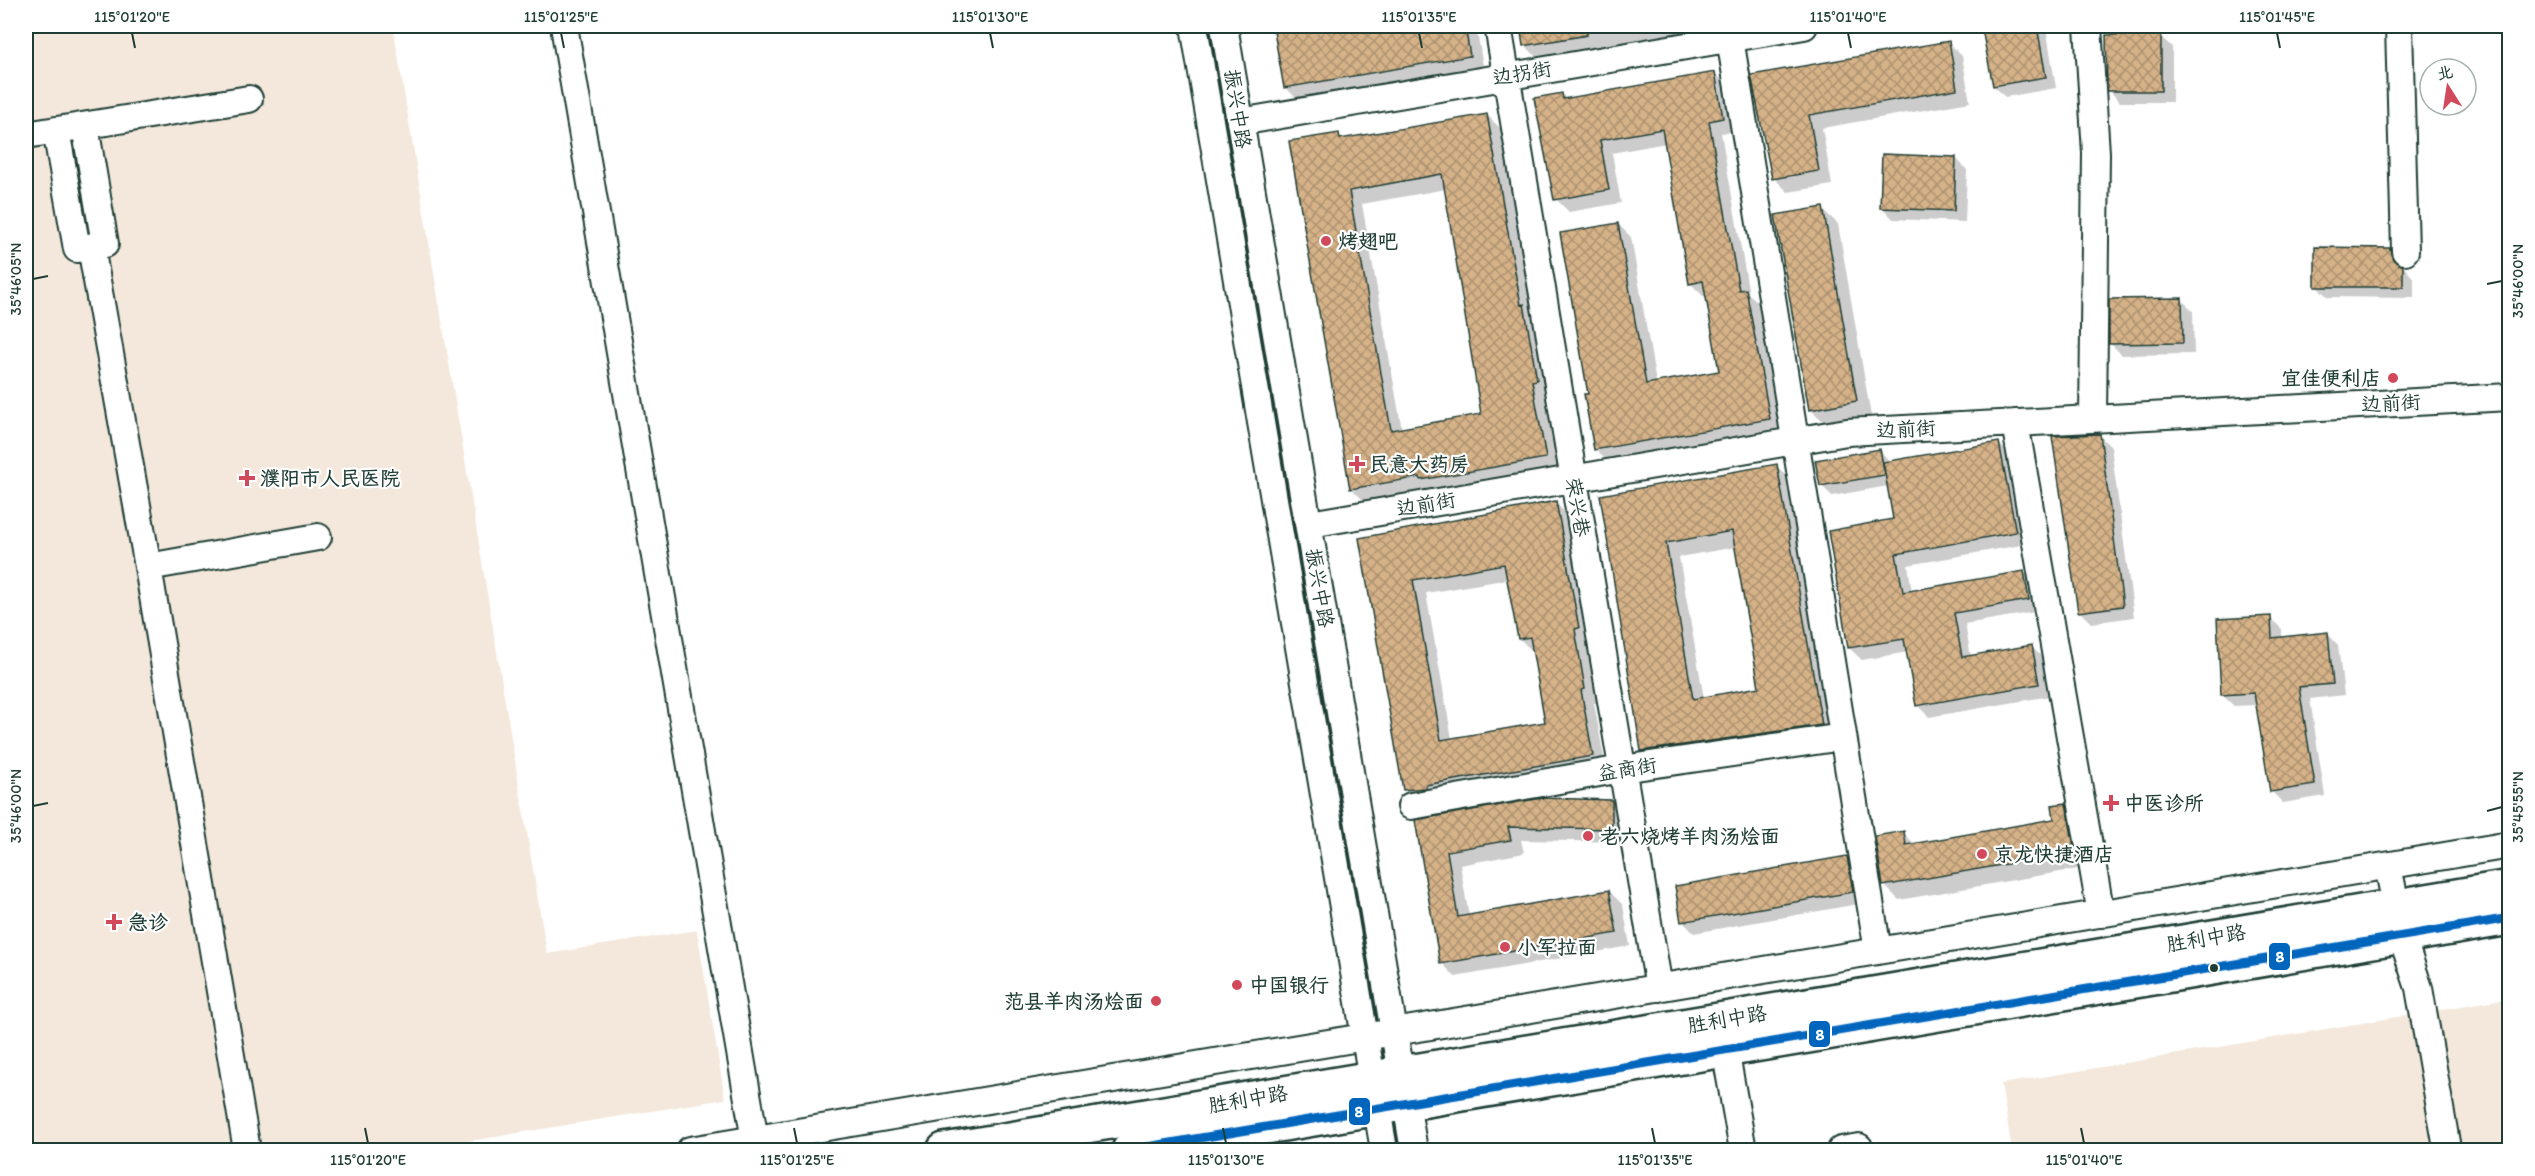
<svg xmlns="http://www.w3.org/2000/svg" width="2535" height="1176" font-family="Itim,'LXGW WenKai TC',sans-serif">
	<defs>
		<pattern id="building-cross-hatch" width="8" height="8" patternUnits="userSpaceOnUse" patternTransform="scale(1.5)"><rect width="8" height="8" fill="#d6b288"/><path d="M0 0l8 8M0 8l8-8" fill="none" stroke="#ad9270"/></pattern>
	</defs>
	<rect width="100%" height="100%" fill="#fff"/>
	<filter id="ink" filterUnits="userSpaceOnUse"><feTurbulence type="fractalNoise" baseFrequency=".0167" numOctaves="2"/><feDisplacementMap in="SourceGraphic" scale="12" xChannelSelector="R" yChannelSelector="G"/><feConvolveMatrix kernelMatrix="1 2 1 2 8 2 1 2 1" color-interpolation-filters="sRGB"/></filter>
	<g filter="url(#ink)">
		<path fill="#f3e8db" d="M26,26H393L547,954L697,930L725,1099L415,1150H26Z
			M2509,998V1150H2012L2001,1084Z"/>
		<path fill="#0003" fill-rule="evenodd" d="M1274,26H1342V30L1367,26H1476L1484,71L1300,102L1285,87Z
			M1521,26H1713L1714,30L1540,61L1525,45Z
			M2012,26H2039L2047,33L2056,88L2005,97L1994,86L1984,31Z
			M2160,36L2172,47V102H2120L2109,90Z
			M1948,42L1962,56L1970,102L1822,128L1832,185L1788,192L1774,178L1753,77Z
			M1715,73L1728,86L1735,131L1721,133L1749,294L1759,303L1782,431L1608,462L1595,449L1590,395L1618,224L1631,237L1656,383L1720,372L1707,296H1703L1690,283L1666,143L1612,153L1621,203L1569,212L1556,199L1562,95L1566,100Z
			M1487,115L1501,129L1533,315L1537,320L1550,394H1545L1558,471L1365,502L1351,488L1338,134L1344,140ZM1446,189L1483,416L1402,430L1362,204Z
			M1956,158L1967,170L1965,222L1893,219L1882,207Z
			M1822,209L1838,224L1871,416L1826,424L1810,409Z
			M2389,249L2414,279V298L2328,297L2316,286Z
			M2182,300L2193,311L2194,354L2122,355L2110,343Z
			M2099,435L2111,447L2134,617L2091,623L2080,612Z
			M1998,443L2011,455L2027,544L1908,565L1912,592L2024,572L2036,585L2041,611L1965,624L1971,657L2032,647L2044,659L2050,696L1929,717L1917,705L1908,652L1862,660L1849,648L1895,521L1888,486L1832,496L1821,485L1880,450L1890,462Z
			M1776,466L1791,480L1835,739L1656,765L1642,750L1602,496ZM1736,547L1761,688L1704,698L1679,557Z
			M1556,503L1569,517L1592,642L1587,643L1598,703H1594L1606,769L1418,803L1404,789L1361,539ZM1509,579L1519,638L1533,652L1546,723L1452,739L1426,593Z
			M2270,618L2282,629V638L2327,633L2338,645L2344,695L2310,699L2325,796L2283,803L2271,791L2257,705L2234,706L2222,695Z
			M1612,801L1625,815V842L1521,840L1524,853L1460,865L1469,916L1609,891L1623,905L1630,946L1455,977L1442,963L1417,822Z
			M2066,804L2081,820L2089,867L1899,900L1884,885L1903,833L1916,845L2056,821Z
			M1847,857L1858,869L1864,903L1694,933L1682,921Z"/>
		<path fill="url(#building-cross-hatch)" stroke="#1f3d34" stroke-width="1.5" fill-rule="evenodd" d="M1273,26H1330L1331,30L1358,26H1465L1470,56L1284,88Z
			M1520,26H1587V35L1523,46Z
			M2003,26H2037L2046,77L1993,86L1982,29Z
			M2161,34V91H2107L2106,35Z
			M1949,41L1957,89L1809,115L1819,171L1772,179L1751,75Z
			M1715,72L1723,118L1709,121L1739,290L1746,289L1770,419L1594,450L1584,394H1588L1560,233L1618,223L1646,384L1719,371L1703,281L1689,284L1662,129L1600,140L1609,190L1554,200L1534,98L1562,93L1563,99Z
			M1487,114L1521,305L1524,304L1537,380L1532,381L1546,458L1421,480L1420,477L1350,489L1289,141L1339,133L1340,139ZM1442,174L1481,414L1391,430L1349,191Z
			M1882,154L1956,157L1954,211L1880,208Z
			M1823,207L1857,401L1809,410L1775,215Z
			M2315,247L2390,248L2393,259L2403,266V287H2315Z
			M2182,298L2183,343L2109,344V299Z
			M2100,434L2123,606L2078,612L2052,436Z
			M1999,442L2016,532L1896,554L1903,592L2024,571L2029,600L1954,613L1962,657L2032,645L2039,684L1916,706L1904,639L1848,648L1828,531L1893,519L1883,462Z
			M1880,449L1885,475L1820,486L1815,460Z
			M1777,464L1822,725L1641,751L1600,495ZM1732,531L1759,687L1693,699L1666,543Z
			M1556,501L1579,628L1575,629L1585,689L1581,690L1593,756L1426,785V788L1403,790L1359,538ZM1504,564L1518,639L1530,637L1545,722L1441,740L1413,580Z
			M2271,616L2272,638L2328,632L2333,684L2299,687L2315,785L2270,792L2254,693L2221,695L2217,619Z
			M1542,798L1612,800V829L1508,827L1511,840L1447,851L1458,917L1609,890L1617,933L1440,964L1415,820Z
			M2066,803L2075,852L1883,886L1875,836L1904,831L1906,845L2054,819L2052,805Z
			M1847,856L1853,892L1681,922L1675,886Z"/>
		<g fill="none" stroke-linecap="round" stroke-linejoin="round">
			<defs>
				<path id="minor" d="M564,26L755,1140
					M1194,26L1384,1150
					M1224,26L1414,1150
					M1498,26L1659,988
					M1728,26L1878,951
					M2088,26L2096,153L2093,418
					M2399,26L2405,251
					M1240,122L1804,26
					M56,130L77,249L105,244L85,126
					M26,135L249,99
					M91,247L148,567L247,1150
					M2015,423L2101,914
					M1310,524L1847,432L2510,397
					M148,567L318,537
					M1411,806L1622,769L1843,737
					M2388,866L2403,940L2419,988L2447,1148
					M1725,1049L1743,1150
					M690,1150L2510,845
					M1841,1150L1859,1147V1150"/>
				<path id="major" d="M944,1150L2510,887
					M1129,1150L2510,918"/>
			</defs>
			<use href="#minor" stroke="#1f3d34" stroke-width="30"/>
			<use href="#major" stroke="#1f3d34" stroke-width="38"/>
			<use href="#minor" stroke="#fff" stroke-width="26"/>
			<use href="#major" stroke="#fff" stroke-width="33"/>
			<defs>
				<path id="bus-1" d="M1129,1150L2510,918"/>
			</defs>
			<use href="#bus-1" stroke="#fff" stroke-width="14"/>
			<use href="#bus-1" stroke="#0065bd" stroke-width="9"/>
		</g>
	</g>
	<path fill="none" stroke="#1f3d34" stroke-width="2" d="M132,33L135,48M561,33L564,48M990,33L993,48M1419,33L1422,48M1848,33L1851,48M2277,33L2280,48M33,279L48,276M2487,284L2502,281M33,806L48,803M2487,811L2502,807M365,1128L368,1143M794,1128L797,1143M1223,1128L1226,1143M1652,1128L1655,1143M2081,1128L2084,1143"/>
	<g fill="#d1495b" stroke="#fff" stroke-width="2">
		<circle cx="1326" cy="241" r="6"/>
		<circle cx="2393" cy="378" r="6"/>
		<path d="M1354 455h6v6h6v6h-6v6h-6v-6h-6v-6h6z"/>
		<path d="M244 469h6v6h6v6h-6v6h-6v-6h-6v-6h6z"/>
		<path d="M2108 794h6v6h6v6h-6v6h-6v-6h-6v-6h6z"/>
		<circle cx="1588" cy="836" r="6"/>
		<circle cx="1982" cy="854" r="6"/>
		<path d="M111 913h6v6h6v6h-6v6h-6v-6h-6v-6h6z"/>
		<circle cx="1505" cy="947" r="6"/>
		<circle cx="1237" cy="985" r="6"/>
		<circle cx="1156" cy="1001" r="6"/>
	</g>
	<circle fill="#1f3d34" stroke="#fff" stroke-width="2" cx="2214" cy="968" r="5"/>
	<g text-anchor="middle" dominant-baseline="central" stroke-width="4.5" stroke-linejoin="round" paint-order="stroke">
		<g font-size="20" fill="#1f3d34" stroke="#fff">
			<text transform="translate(1522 73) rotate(-10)">边拐街</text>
			<text transform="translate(1238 109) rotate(81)">振兴中路</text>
			<text transform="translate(2391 403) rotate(-3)">边前街</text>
			<text transform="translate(1906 429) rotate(-3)">边前街</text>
			<text transform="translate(1426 504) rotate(-10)">边前街</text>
			<text transform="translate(1578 507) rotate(80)">荣兴巷</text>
			<text transform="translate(1320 588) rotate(80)">振兴中路</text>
			<text transform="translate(1627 769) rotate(-9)">益商街</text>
			<text transform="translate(2206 938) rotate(-10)">胜利中路</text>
			<text transform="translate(1727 1019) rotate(-10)">胜利中路</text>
			<text transform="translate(1248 1099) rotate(-10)">胜利中路</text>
		</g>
		<g font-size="20" font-weight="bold" fill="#1f3d34" stroke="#fff" text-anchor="start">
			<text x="1338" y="241">烤翅吧</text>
			<text x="2381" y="378" text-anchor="end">宜佳便利店</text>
			<text x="1369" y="464">民意大药房</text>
			<text x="260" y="478">濮阳市人民医院</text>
			<text x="2124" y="803">中医诊所</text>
			<text x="1600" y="836">老六烧烤羊肉汤烩面</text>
			<text x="1994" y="854">京龙快捷酒店</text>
			<text x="128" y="922">急诊</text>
			<text x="1517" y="947">小军拉面</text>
			<text x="1249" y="985">中国银行</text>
			<text x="1144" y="1001" text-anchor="end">范县羊肉汤烩面</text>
		</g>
	</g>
	<g stroke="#fff" stroke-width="2">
		<rect x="2268" y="942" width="23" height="29" rx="6" fill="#0065bd"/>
		<rect x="1808" y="1020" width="23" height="28" rx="6" fill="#0065bd"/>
		<rect x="1348" y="1097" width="23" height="29" rx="6" fill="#0065bd"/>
	</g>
	<g font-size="16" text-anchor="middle" font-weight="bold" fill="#fff">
		<text x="2280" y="962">8</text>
		<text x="1820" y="1040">8</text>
		<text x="1359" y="1117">8</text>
	</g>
	<rect width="2535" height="1176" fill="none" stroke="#fff" stroke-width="66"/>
	<g transform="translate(2448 87) rotate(348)"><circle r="28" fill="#ffffff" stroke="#a5b1ae" stroke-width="1.5"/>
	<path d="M0-4.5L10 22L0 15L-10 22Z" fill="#d1495b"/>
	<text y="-9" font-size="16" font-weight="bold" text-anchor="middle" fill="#1f3d34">北</text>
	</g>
	<rect x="33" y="33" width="2469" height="1110" fill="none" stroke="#1f3d34" stroke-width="2"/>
	<g font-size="15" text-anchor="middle" fill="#1f3d34">
		<text x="132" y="22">115°01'20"E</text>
		<text x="561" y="22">115°01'25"E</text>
		<text x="990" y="22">115°01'30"E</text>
		<text x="1419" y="22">115°01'35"E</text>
		<text x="1848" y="22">115°01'40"E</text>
		<text x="2277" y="22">115°01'45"E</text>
		<text transform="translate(16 279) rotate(-90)" y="5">35°46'05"N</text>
		<text transform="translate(2518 281) rotate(-90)" y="5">35°46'00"N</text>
		<text transform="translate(16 806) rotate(-90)" y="5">35°46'00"N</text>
		<text transform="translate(2518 807) rotate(-90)" y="5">35°45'55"N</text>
		<text x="368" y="1165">115°01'20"E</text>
		<text x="797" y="1165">115°01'25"E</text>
		<text x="1226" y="1165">115°01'30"E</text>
		<text x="1655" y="1165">115°01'35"E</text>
		<text x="2084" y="1165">115°01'40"E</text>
	</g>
</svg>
